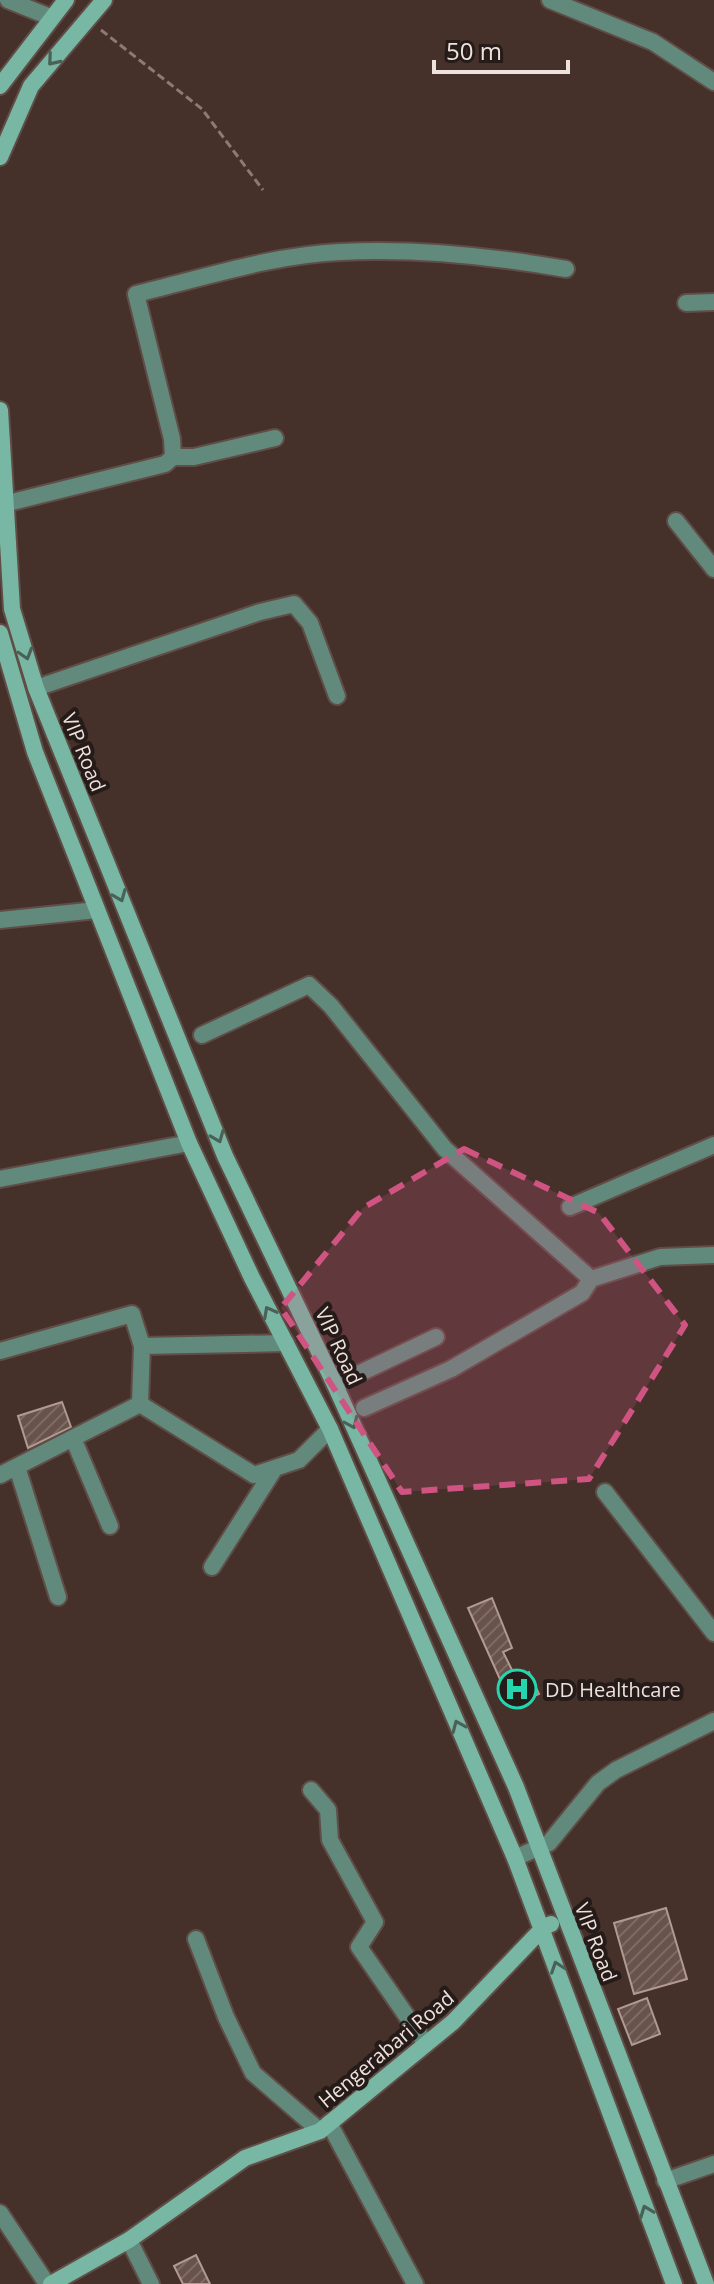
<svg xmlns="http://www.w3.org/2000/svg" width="714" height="2284" font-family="'Open Sans',sans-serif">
	<defs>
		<pattern id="building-hatch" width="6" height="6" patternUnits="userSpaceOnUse" patternTransform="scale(2)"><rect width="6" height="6" fill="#68524b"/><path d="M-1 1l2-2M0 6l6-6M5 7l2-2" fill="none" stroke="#7e6b64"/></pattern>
	</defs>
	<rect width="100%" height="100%" fill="#45312a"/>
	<path fill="url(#building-hatch)" stroke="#b29992" stroke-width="2" d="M62,1402L71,1427L28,1448L18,1416Z
		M492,1598L512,1648L503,1652L516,1678L529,1672L539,1694L512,1706L468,1608Z
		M666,1908L687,1979L634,1994L614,1923Z
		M647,1998L660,2034L632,2045L618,2009Z
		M196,2255L210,2284H183L174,2266Z"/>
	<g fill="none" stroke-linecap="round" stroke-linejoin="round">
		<defs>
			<path id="minor" d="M8,0L50,17
				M550,0L653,42L714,82
				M686,303L714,302
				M173,457H194L275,438
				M4,504L165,464L173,457L172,439L136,294C203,278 272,255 340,252C416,248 491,256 566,269
				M676,521L714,569
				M36,688L260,612L294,604L310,623L337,696
				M0,920L97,910
				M202,1035L309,985L331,1006L445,1149L591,1279
				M0,1179L189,1143
				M570,1207L714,1145
				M0,1351L132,1314L142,1346
				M335,1385L436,1337
				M140,1404L254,1475L299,1460L330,1429
				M364,1408L451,1369L582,1293L591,1279L660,1257L714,1255
				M73,1438L110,1526
				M17,1467L58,1597
				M0,1475L140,1404L142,1346L286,1343
				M605,1492L714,1633
				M212,1567L275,1468
				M311,1790L328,1810L330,1840L375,1922L359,1947L426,2044
				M515,1858L549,1843L598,1783L616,1770L714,1721
				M196,1939L226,2017L253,2073L320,2131
				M329,2123L415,2284
				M665,2181L714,2164
				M0,2213L47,2284
				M129,2240L151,2284"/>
			<path id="secondary" d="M0,86L66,0
				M0,157L31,86L104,0
				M0,410L12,609L36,688L225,1156L335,1385L516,1787L706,2284
				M0,633L35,752L189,1143L252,1278L330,1429L515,1858L674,2284
				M51,2284L129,2240L245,2158L320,2131L453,2022L544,1927L551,1924"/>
		</defs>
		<use href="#minor" stroke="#604d47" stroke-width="20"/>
		<use href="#secondary" stroke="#604d47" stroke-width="20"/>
		<path stroke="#8c7a74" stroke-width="3" stroke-dasharray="8 4" stroke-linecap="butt" d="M101,30L202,109L263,190"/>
		<use href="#minor" stroke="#61897c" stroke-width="16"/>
		<use href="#secondary" stroke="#77b7a3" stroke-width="16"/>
	</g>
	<defs><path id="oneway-chevron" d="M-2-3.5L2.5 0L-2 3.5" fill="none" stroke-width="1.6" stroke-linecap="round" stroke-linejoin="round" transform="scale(2)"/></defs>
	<g stroke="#4a6157">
		<use href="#oneway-chevron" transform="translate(53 60) rotate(130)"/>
		<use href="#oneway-chevron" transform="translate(26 654) rotate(73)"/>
		<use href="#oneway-chevron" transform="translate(120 896) rotate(68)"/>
		<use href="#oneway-chevron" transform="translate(218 1137) rotate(68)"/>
		<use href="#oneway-chevron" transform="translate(269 1312) rotate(-118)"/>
		<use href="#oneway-chevron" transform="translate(352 1423) rotate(66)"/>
		<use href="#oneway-chevron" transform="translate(458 1726) rotate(-113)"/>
		<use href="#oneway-chevron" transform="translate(557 1967) rotate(-109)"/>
		<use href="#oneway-chevron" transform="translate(646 2211) rotate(-111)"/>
	</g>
	<path fill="#d05482" fill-opacity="0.2" stroke="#d05482" stroke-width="6" stroke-dasharray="16 10" stroke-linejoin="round" d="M464,1149L599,1213L685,1325L589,1479L402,1492L281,1308L363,1208Z"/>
	<defs>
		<symbol id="hospital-ring" viewBox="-11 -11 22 22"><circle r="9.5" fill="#251b18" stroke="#25d5ae" stroke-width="1.5"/><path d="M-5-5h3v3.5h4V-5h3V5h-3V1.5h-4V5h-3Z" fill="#25d5ae"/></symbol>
	</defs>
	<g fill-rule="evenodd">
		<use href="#hospital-ring" x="495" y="1667" width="44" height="44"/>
	</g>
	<g text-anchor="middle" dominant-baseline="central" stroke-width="8" stroke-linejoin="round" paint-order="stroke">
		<g font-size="20" fill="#efe1dd" stroke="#251b18">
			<text transform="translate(84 752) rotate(68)">VIP Road</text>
			<text transform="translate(339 1346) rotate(65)">VIP Road</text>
			<text transform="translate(596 1942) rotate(69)">VIP Road</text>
			<text transform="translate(386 2049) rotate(-40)">Hengerabari Road</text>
		</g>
		<g font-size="20" fill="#efe1dd" stroke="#251b18" text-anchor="start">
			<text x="545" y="1689">DD Healthcare</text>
		</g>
	</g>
	<path d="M434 60v12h134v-12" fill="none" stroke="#efe1dd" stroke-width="4"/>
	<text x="446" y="60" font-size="24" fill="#efe1dd" stroke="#251b18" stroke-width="6" paint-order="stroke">50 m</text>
</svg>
